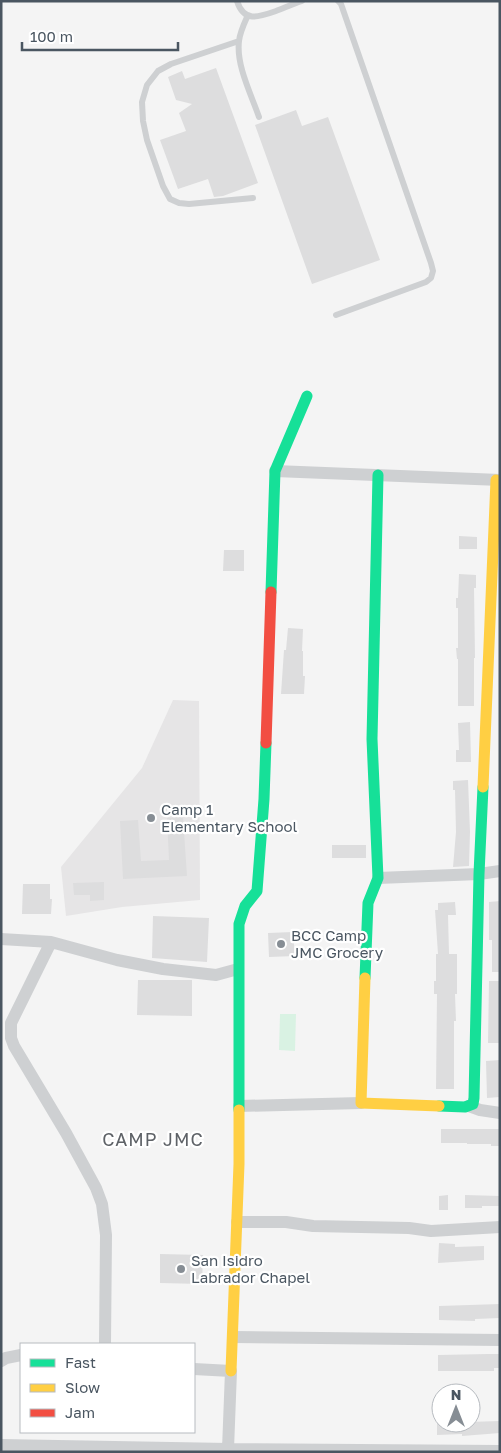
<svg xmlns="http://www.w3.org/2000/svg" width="501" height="1453" font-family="'Golos Text',sans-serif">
	<rect width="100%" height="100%" fill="#f4f4f4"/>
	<path fill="#e6e5e6" d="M173,700L199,701L200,900L122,907L66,916L61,867L142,768Z"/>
	<path fill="#d9f2e3" d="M280,1014H296L295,1051L279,1050Z"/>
	<path fill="#ddddde" d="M216,68L258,183L223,196L214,197L208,179L178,189L160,140L186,131L179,113L192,104L176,100L168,77L182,71L185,79Z
		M296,110L302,126L328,117L380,260L312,284L255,125Z
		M459,536L477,537V549H459Z
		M224,550H244V571H223Z
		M459,574L476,575V588H474L475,658H474V706H458V659H457L456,648H458V608H456V598H458Z
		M288,628L303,629L302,651H303V676H305L304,694H281L284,650H286Z
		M470,722L471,762H456V750H459L458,723Z
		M468,780L470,832L469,866L453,867L456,832L455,790H453V781Z
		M183,817L187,876L123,879L120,821L138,820L141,861L169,860L167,818Z
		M332,845H366V858H332Z
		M104,882V900L90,901V895H74L73,883Z
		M23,884H50V899H52L51,914H22Z
		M500,901V972H492V940H489V902Z
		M455,902L456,915H448L449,954H457V994H455L456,1021H454V1089H436L437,994H434V981H436V954H438L435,910H438V903Z
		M153,916L209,918L207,962L152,958Z
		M293,932L295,956L269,957L268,933Z
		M138,980H192V1016L137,1015Z
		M489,981H500V1043H488Z
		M500,1060V1097L487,1098L486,1061Z
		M441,1129H500V1146H491V1144H467V1143H441Z
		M448,1195V1210H439V1196Z
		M465,1195L500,1196V1206H482V1208H465Z
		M439,1243L455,1244V1247L484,1246V1260L438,1263Z
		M160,1254L203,1255L202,1284L160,1283Z
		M500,1304V1318L475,1319V1321L439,1320V1306Z
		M488,1354H500V1368H494V1371H438V1355Z
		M500,1421V1433L462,1436V1434L437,1435V1423Z"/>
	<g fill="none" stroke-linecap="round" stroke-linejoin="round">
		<path stroke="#ced0d2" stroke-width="6" d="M237,1C244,23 259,17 276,11C284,8 293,4 302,1
			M248,15C244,24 240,32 239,41C236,65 251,94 259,117
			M239,41L171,64L158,71L147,85L142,102L143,121L147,140L163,186L170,199L179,203L189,204L253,198
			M336,315L426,282L431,278L433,271L431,263L341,4L338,1"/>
		<path stroke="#ced0d2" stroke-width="12" d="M275,471L500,480
			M378,878L479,874L500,871
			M1,939L51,942
			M239,1106L361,1103
			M469,1106L480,1110L500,1113
			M237,1222H286L313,1226L409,1228L431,1231L500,1227
			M233,1337L500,1340
			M105,1344L106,1235L102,1204L96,1188L66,1133L14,1046L11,1038V1023L51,942L117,960L163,969L216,975L238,969
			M1,1361L6,1358L21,1355
			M1,1445L228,1449L231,1371L194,1369
			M228,1452V1449L500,1451"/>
		<path stroke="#16e098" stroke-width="11" d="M271,592L275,471L307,396
			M365,978L368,903L378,878L372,739L378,475
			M439,1106L465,1107L473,1104L474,1098L479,874L483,787
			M239,1110V924L245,906L257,891L264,799L266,743"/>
		<path stroke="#ffcf43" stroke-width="11" d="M483,787L496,480
			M365,978L361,1103L439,1106
			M231,1371L239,1164V1110"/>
		<path stroke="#f24e42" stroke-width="11" d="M266,743L271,592"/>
	</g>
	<g fill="#868d94" stroke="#fff" stroke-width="2">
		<circle cx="151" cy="818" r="5"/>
		<circle cx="281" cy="944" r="5"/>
		<circle cx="181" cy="1269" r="5"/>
	</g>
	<g text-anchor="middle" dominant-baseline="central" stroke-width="4.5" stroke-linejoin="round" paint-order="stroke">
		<g font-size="15" fill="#4a5661" stroke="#fff" text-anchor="start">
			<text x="161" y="809">Camp 1<tspan x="161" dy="17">Elementary School</tspan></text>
			<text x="291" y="935">BCC Camp<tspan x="291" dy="17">JMC Grocery</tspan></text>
			<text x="191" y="1260">San Isidro<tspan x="191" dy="17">Labrador Chapel</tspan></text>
		</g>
		<g font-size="18" letter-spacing="1" fill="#5f6368" stroke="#fff">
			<text x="153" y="1139">CAMP JMC</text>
		</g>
	</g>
	<rect width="501" height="1453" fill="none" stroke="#4a5661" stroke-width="5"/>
	<rect x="20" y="1343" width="175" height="90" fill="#ffffff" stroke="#b7bbc0"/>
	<rect x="30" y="1359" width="25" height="8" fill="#16e098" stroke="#b7bbc0"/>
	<text x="65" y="1368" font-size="15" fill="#4a5661">Fast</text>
	<rect x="30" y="1384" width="25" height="8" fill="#ffcf43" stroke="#b7bbc0"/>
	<text x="65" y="1393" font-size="15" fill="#4a5661">Slow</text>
	<rect x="30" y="1409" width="25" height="8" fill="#f24e42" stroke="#b7bbc0"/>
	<text x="65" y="1418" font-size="15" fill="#4a5661">Jam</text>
	<g transform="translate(456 1408)"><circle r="24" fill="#ffffff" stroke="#b7bbc0"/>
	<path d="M0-4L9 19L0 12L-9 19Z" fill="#868d94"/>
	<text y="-8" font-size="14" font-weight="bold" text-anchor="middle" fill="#4a5661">N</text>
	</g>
	<path d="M22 42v8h156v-8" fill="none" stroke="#4a5661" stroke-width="2.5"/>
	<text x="30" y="42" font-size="15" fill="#4a5661" stroke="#ffffff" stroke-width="4" paint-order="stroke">100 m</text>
</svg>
